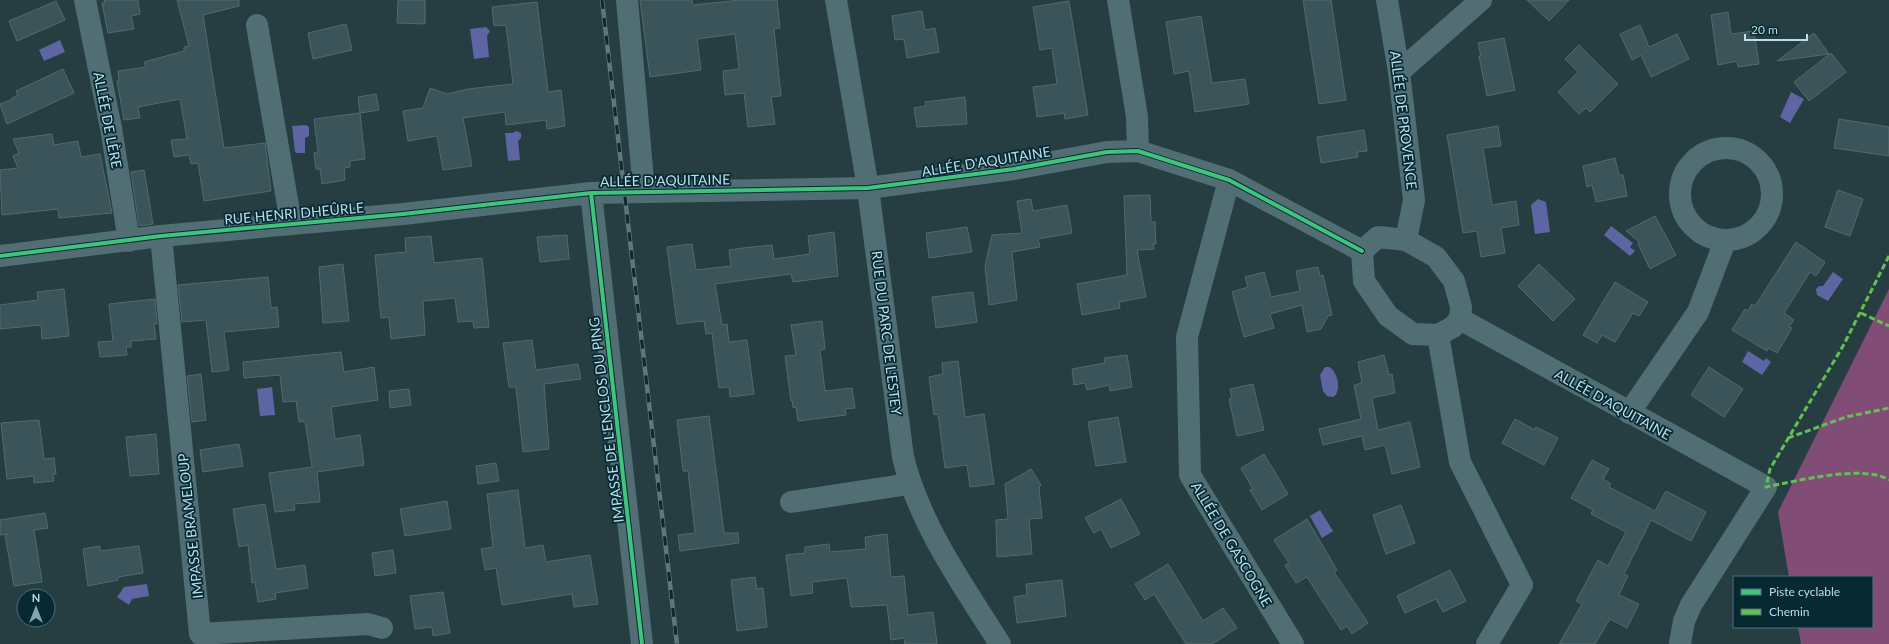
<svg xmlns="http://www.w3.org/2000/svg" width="1889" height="644" font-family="Lato,sans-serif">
	<rect width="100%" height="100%" fill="#263d42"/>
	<path fill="#814d76" d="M1889,289V644H1801L1798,627H1872V577H1789L1778,512Z"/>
	<path fill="#5e65a3" d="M486,27L490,31L487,36L489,57L474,59L470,29Z
		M60,40L65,52L44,61L39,50Z
		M1791,92L1804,99L1790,123L1780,117Z
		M306,125L309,127V136L305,138V153H297L295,152L292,126Z
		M516,131L521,133V138L518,141L520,160L508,161L505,133H513Z
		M1538,199L1546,202L1550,232L1535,234L1531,205Z
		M1611,226L1633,243L1630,247L1635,251L1630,256L1604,235Z
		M1833,272L1843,279L1828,301L1817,295L1816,289L1819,286H1823Z
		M1748,351L1764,361L1766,358L1771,362L1762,375L1742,362Z
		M1325,367H1329C1338,371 1342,392 1333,397L1327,396L1323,391L1320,375Z
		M272,387L275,415L260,416L257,389Z
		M1320,510L1333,531L1322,538L1310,516Z
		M147,584L149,596L132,599L129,605L117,597L124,587Z"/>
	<path fill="#3b5459" stroke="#516a70" d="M104,0H138L140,14L131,16L134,29L108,33L102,3H105Z
		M177,0H239V6L203,15L224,148L265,143L271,191L204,201L198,163L191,164L189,155L174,157L171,140L187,139L180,99L138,107L140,118L124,120L117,81L119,80L118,71L146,67L144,62L184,51V47L189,46Z
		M398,0H425V24L397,23Z
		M640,0H692L693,5L740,0H777L780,28L774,29L781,96L771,97L775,124L748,127L744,93L725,95L723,71L739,69L735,34L697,39L701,70L650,77Z
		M1303,0H1331L1346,100L1319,104Z
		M1527,0H1569L1549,21Z
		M56,1L65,20L17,41L9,21Z
		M1069,1L1088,115L1065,119L1064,113L1037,117L1033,87L1057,84L1052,48L1040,50L1033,7Z
		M537,2L548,92L561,90L565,126L547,129L546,120L506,125L505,112L463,118L472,166L443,170L437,136L408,141L403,111L423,108L430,88L447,94L468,89L513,84L506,25L494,26L492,7Z
		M922,11L925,30L935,28L939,52L907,58L904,39L895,40L892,16Z
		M1728,12L1731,34L1754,31L1759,64L1738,67L1737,61L1718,65L1711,15Z
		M1201,16L1212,83L1245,79L1249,104L1195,112L1189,71L1174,74L1166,22Z
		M346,24L352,50L313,59L308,33Z
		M1640,25L1649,47L1677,34L1689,59L1651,77L1641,55L1632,60L1620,34Z
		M1814,33L1829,54L1777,61Z
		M1504,38L1515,90L1487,96L1479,56H1481L1478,43Z
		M1579,45L1618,84L1590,112L1586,108L1579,114L1558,92L1578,72L1565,59Z
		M1831,53L1846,72L1809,101L1794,82Z
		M63,69L74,93L7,124L0,104L13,99L12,98L18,95L16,91Z
		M376,94L379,110L360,113L365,159L350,161V167L344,168L345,180L322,184L320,169H316L314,153L318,152L314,119L360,113L358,97Z
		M965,97L967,124L917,127L914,108L926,106L925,102Z
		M1839,119L1889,127V156L1834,148Z
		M1498,126L1501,146L1483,148L1492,205L1516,201L1519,225L1501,228L1505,253L1481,257L1477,231L1463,233L1447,135Z
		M1364,130L1367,151L1357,152L1358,157L1321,163L1317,137Z
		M52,134L54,145L78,141L81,157L100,154L112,213L59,218L58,209L2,215L0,170L18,168L13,156L19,153L13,139Z
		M1615,158L1619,175H1623L1627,196L1596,202L1592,185L1587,187L1583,166Z
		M144,170L153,224L139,226L131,172Z
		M1838,190L1863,199L1850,236L1825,227Z
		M1150,195L1151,222H1155L1156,244H1153L1154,249L1137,250L1146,297L1119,302L1120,308L1082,315L1077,284L1127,275L1124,196Z
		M1031,199L1033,211L1067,205L1072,233L1038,239L1040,247L1012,252L1017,300L989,305L985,266L992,235L1022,233L1017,201Z
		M1655,216L1676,255L1650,269L1638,244L1639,242L1626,231Z
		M967,227L972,252L929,258L926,233Z
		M834,232L838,276L793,282L791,274L715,284L722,325L727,324L729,342L747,340L754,394L730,397L729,387L719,388L712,333L706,334L704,321L677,324L667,247L692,244L696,270L731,266L729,250L743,248L772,245L774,259L810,254L808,236Z
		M567,235L569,259L540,262L537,237Z
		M431,236L434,263L482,258L489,327L474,328L473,321L458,322L455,298L423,301L425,335L391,339L389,317L381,318L375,255L406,252L405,238Z
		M1796,242L1825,262L1816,276L1810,272L1784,313L1794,320L1789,327L1792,328L1777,353L1769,348L1767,351L1732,330L1745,309L1748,311L1752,304L1755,306Z
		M343,264L349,321L323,323L319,267Z
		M1539,264L1575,299L1553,321L1518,286Z
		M1318,267L1320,276L1323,275L1332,315L1328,316L1321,329L1307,332L1302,305L1270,314L1274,328L1244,337L1232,292L1248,287L1245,277L1264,272L1271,297L1300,291L1296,271Z
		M268,277L271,308L277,307L279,327L224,332L229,370L212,372L206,320L182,322L178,285Z
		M1615,282L1648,302L1639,316L1633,313L1615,342L1602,335L1597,343L1583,335Z
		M64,289L69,336L42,339L41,325L0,329V305L38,300L37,292Z
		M973,292L977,322L936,328L932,297Z
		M155,299L157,324H154L156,339L131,341V347H126L127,355L100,357L98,342L113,341L109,304Z
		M822,321L825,349L820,350L825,391L852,388L855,408L845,409L846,415L798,421L796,407L793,408L792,400L791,401L785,356L796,355L791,325Z
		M532,340L536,370L578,364L581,379L544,384L549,449L523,452L516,387H509L503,343Z
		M341,352L344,372L374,367L378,400L331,407L335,439L360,435L364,465L317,472L320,502L294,504L295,510L275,512L269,473L312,467L305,421L299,422L296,401L283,402L280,375L244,378L243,362Z
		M1127,355L1132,387L1110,391L1109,385L1087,390L1085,383L1074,385L1072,369L1105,363L1104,358Z
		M1384,355L1389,375L1392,374L1395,393L1372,398L1378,430L1410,422L1420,467L1392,474L1385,445L1365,450L1362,436L1323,445L1319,429L1361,419L1354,385L1362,383L1358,362Z
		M958,361L965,417L984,414L994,484L970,487L967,465L945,468L938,414L934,415L929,377L943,374L942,363Z
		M1709,367L1743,389L1724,417L1691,395Z
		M201,374L206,420L192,422L187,376Z
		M1253,384L1264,430L1237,436L1229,399L1232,398L1230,389Z
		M409,389L411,405L390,408L389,391Z
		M709,416L724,533H738L739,543L680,551L678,535L695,533L688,471H683L677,420Z
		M1118,417L1126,462L1096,466L1088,422Z
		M1515,419L1535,430L1536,427L1558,438L1544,465L1502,443Z
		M39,420L44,459L54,458L56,474H53L54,481L34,483V476L7,479L1,423Z
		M156,434L159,474L130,476L126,437Z
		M239,444L243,466L203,472L200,450Z
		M1264,454L1288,494L1262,510L1250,490L1253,489L1241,468Z
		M1592,460L1609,469L1603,479L1611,484L1609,487L1655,511L1666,491L1706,512L1691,541L1651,520L1624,574L1628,576L1619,595L1639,604L1627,628L1610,619L1595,644H1559L1582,604L1576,601L1598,560L1608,566L1626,532L1591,514L1593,510L1571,498Z
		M496,463L499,481L478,484L476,466Z
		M1031,469L1041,485L1039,487L1042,518L1029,519L1032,554L997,557L996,520L1008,519L1005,484Z
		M518,490L525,548L543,545L546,562L590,555L598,604L574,607L572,594L502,605L496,568L485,570L481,549L493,547L487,494Z
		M1121,499L1140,534L1111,548L1101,529L1094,533L1085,518Z
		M447,501L451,529L405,536L400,509Z
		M265,504L276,569L305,565L308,588L275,593L276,599L258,602L255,582L252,583L248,545L239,547L233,509Z
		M1401,505L1415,543L1386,554L1373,515Z
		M45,513L48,528L34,530L42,582L14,586L5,535L8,534L0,535V520Z
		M1307,519L1337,570L1334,572L1368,623L1352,634L1347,626L1341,630L1307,577L1296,583L1285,565L1289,563L1274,540Z
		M887,534L891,577L904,576L908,615L933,612L937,644H905L904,638L891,640L887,605L851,607L847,578L812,582L813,593L791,596L786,555L805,553V547L829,544L830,552L866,549L865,537Z
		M100,546V551L139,546L143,573L118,577V580L88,586L83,549Z
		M393,550L396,573L375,576L372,553Z
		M1168,564L1203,621L1223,608L1237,628L1212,644H1186L1154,594L1145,600L1135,584Z
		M1450,570L1466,601L1443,612L1436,599L1405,613L1397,596Z
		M755,577L757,589L763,588L767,627L737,631L731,580Z
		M1062,580L1066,616L1017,623L1014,597L1027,595L1026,584Z
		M443,592L450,633L433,636L432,627L415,629L410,596Z"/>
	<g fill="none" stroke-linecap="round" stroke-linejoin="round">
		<path stroke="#526e75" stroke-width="22" d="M85,0L111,128L129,241
			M627,0L644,191
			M836,0L868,188L903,457C920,526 963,585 1000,644
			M1118,0L1137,117L1138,151
			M1387,0L1399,72L1414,200L1406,240
			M257,25L291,223
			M1399,72L1481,0
			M1680 194a46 46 0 1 1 92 0a46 46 0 1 1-92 0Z
			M1229,180L1187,337L1190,475L1293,644
			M591,193L642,644
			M161,236L200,634L368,624L382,628
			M1378,237L1406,240L1436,257L1454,281L1461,307L1460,319L1453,327L1438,335L1413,334L1388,316L1364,281L1362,251Z
			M0,256L161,236L403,214L591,193L868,188L1014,169L1107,152L1138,151L1229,180L1362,251
			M1460,319L1766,487L1691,605L1684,621L1680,644
			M1438,335L1460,462L1522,585L1487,644
			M1629,413L1698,312L1725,241
			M791,502L909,484"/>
		<defs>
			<path id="rail" d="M602,0L677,644"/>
		</defs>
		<use href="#rail" stroke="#60767c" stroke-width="4.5"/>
		<use href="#rail" stroke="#062932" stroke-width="3" stroke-dasharray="9" stroke-linecap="butt"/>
		<path stroke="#63c152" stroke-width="3" stroke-dasharray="6 3" stroke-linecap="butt" d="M1889,256L1843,346L1770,469L1766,487C1796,481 1864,464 1889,480
			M1861,313L1889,326
			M1788,438L1846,417L1889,408"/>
		<defs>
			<path id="cycleway" d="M591,193L642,644
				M0,256L161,236L403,214L591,193L868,188L1014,169L1107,152L1138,151L1229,180L1362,251"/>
		</defs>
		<use href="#cycleway" stroke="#062932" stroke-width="6"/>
		<use href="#cycleway" stroke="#40c37c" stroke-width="4"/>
	</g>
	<g text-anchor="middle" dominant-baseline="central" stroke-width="3.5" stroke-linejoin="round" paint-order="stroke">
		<g font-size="14" fill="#badfea" stroke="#062932">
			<text transform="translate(108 120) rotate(79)">ALLÉE DE LÈRE</text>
			<text transform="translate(1404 120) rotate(83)">ALLÉE DE PROVENCE</text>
			<text transform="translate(986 161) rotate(-9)">ALLÉE D'AQUITAINE</text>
			<text transform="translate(665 180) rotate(-1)">ALLÉE D'AQUITAINE</text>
			<text transform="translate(294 213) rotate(-5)">RUE HENRI DHEÛRLE</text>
			<text transform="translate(887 333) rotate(83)">RUE DU PARC DE L'ESTEY</text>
			<text transform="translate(1613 404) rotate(29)">ALLÉE D'AQUITAINE</text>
			<text transform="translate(606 420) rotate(-97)">IMPASSE DE L'ENCLOS DU PING</text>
			<text transform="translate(190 526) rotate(-96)">IMPASSE BRAMELOUP</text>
			<text transform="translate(1232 544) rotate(59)">ALLÉE DE GASCOGNE</text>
		</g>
	</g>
	<rect x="1733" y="576" width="140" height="52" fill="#062932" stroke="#4e727c"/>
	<rect x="1741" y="589" width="20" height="6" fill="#40c37c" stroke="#4e727c"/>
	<text x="1769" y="596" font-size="12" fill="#badfea">Piste cyclable</text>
	<rect x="1741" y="609" width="20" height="6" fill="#63c152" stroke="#4e727c"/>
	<text x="1769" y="616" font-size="12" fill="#badfea">Chemin</text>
	<g transform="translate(36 608)"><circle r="19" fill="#062932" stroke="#4e727c"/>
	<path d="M0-3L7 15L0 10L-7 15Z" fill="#86a6af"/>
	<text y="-6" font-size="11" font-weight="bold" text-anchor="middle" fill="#badfea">N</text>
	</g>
	<path d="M1745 34v6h62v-6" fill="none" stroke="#badfea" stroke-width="2"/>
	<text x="1751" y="34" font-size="12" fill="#badfea" stroke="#062932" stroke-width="3" paint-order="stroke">20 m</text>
</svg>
